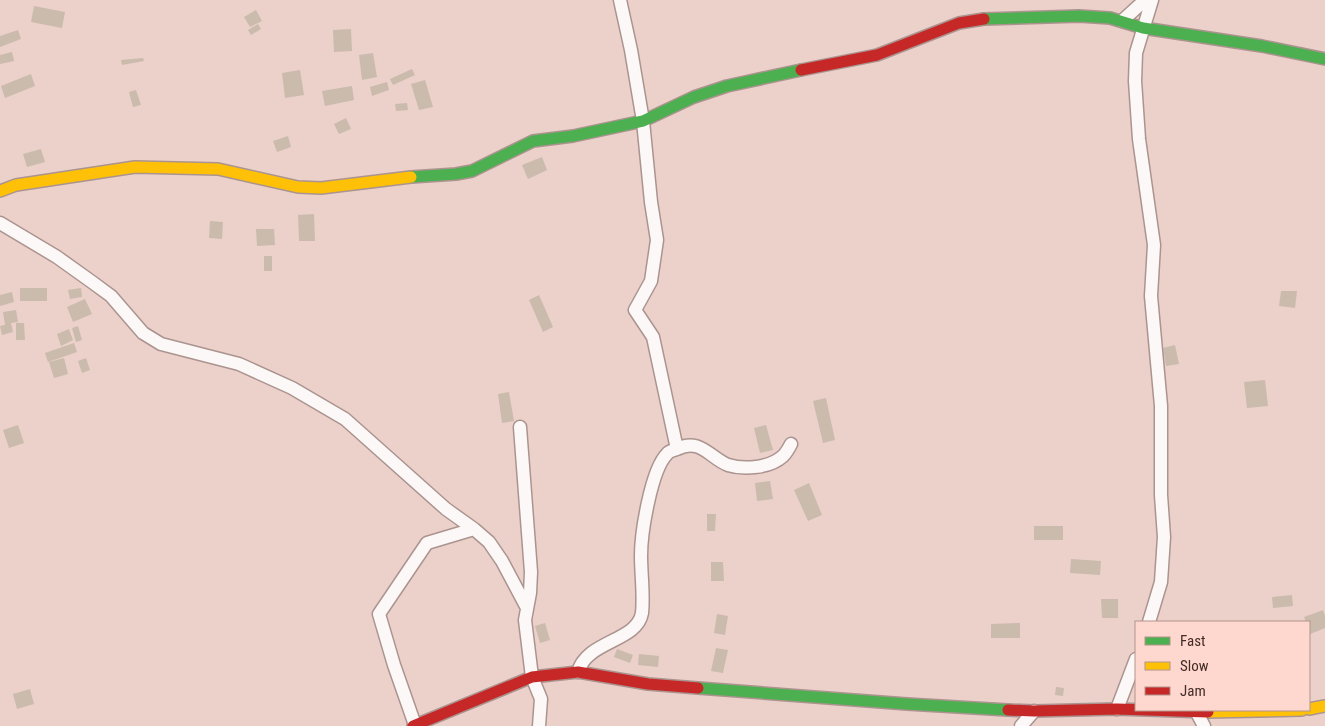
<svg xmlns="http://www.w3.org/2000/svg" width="1325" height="726" font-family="'Roboto Condensed',sans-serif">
	<rect width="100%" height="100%" fill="#ecd0ca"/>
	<path fill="#cabbad" d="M34,6L65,12L62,28L31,22Z
		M256,10L262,21L250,27L244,17Z
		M258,24L261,29L251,35L248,30Z
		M351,29L352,51L334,52L333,30Z
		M18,30L21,39L0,47V36Z
		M12,52L14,61L0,64V55Z
		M373,53L377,77L362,80L359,55Z
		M143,58L144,61L122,65L121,60Z
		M412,69L415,75L393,85L390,79Z
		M300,70L304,95L285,98L282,73Z
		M31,74L35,86L5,98L1,86Z
		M425,80L433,107L419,110L411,84Z
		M387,82L389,90L372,96L370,87Z
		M352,86L354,100L325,106L322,91Z
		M136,90L141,105L133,107L129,92Z
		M407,103L408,110L396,111L395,104Z
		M346,118L351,129L339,134L334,124Z
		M288,136L291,147L277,152L273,141Z
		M41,149L45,162L27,167L23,154Z
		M542,157L547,170L528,179L522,165Z
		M314,214L315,241H299L298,215Z
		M210,221L223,222L222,239L209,238Z
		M256,229H274L275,245L257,246Z
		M264,256H272V271H264Z
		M20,288H47V301H20Z
		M81,288L82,297L70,299L68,290Z
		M1281,291H1297L1295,308L1279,306Z
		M12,292L14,302L0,306V295Z
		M539,295L553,327L543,332L529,300Z
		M85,299L92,314L73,322L67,307Z
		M16,310L18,322L11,323L13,332L2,335L0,326L5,325L3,312Z
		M16,323H24L25,340H16Z
		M78,326L82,340L76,342L72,328Z
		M69,329L73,340L61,346L57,334Z
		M74,343L77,352L48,362L45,353Z
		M1175,345L1179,364L1166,366L1163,348Z
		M64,358L68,374L54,378L49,362Z
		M86,358L90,370L82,373L78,361Z
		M1265,380L1268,406L1247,408L1244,382Z
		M509,392L514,421L502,423L498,394Z
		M826,398L835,440L823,443L813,401Z
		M18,425L24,443L9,448L3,430Z
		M766,425L773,450L760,453L754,428Z
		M770,481L773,499L757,501L755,483Z
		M809,483L822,515L808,521L794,490Z
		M707,514H716L715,531H707Z
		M1034,526H1063V540H1034Z
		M1071,559L1101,561L1100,575L1070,573Z
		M711,562H723L724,581H711Z
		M1292,595L1293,606L1273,608L1272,597Z
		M1101,599H1118V618H1102Z
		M1323,610L1325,616V628L1310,634L1309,622H1306L1304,617Z
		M717,614L728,616L725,635L714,633Z
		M545,623L550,640L540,643L535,626Z
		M1020,623V638H991V624Z
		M716,648L728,650L723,673L711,671Z
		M617,649L633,655L630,663L614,657Z
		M639,654L659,656L658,667L638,665Z
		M1056,687L1064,688L1063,696L1055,695Z
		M30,689L34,704L17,709L13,694Z"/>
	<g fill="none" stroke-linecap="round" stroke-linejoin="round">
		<defs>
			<path id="street" d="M620,0L631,50L643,121L651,202L657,240L651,281L635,310L653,337L677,449
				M1122,21L1145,0
				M0,223L57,257L92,282L111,296L143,333L161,344L239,364L292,388L345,419L446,509L474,529L489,542L502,561L527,608
				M520,427L531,572L530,593L525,620L532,677L541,699L539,726
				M1149,622L1161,582L1164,537L1161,495V406L1151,296L1154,245L1139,139L1135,81L1136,53L1152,0
				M578,672C587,640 637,642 642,613C644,595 641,574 641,556C641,533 651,470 667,454C669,451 674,450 677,449C700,437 710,458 728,465C744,470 770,468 783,456C786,453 789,448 791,444
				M1117,709L1136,659
				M1196,711L1204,726
				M415,725L394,665L379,614L427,543L474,529
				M1021,726L1034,711"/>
			<path id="fast" d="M984,19L1079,16L1110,18L1143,28L1262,46L1325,59
				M411,177L456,174L472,171L533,141L573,136L643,121L694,97L727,86L801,70
				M698,688L907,704L1008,710"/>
			<path id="slow" d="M0,191L16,185L135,167L218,169L298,187L321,188L411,177
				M1309,709L1325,706
				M1208,712L1302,710"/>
			<path id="jam" d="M801,70L877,55L959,23L984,19
				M1008,710L1034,711L1117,709L1208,712
				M413,726L532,677L578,672L648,684L698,688"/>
		</defs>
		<use href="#street" stroke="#ab948f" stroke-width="15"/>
		<use href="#fast" stroke="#ab948f" stroke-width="14"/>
		<use href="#slow" stroke="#ab948f" stroke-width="14"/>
		<use href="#jam" stroke="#ab948f" stroke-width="14"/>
		<use href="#street" stroke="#fcf8f7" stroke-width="12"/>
		<use href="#fast" stroke="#4caf50" stroke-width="11"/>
		<use href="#slow" stroke="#ffc107" stroke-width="11"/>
		<use href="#jam" stroke="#c62828" stroke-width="11"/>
	</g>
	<rect x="1135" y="621" width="175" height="90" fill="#fed8cf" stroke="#b3938b"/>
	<rect x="1145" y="637" width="25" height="8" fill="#4caf50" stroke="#b3938b"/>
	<text x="1180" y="646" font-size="15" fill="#432b26">Fast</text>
	<rect x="1145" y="662" width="25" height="8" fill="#ffc107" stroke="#b3938b"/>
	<text x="1180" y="671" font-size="15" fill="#432b26">Slow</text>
	<rect x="1145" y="687" width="25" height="8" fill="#c62828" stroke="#b3938b"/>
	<text x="1180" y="696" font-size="15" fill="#432b26">Jam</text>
</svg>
